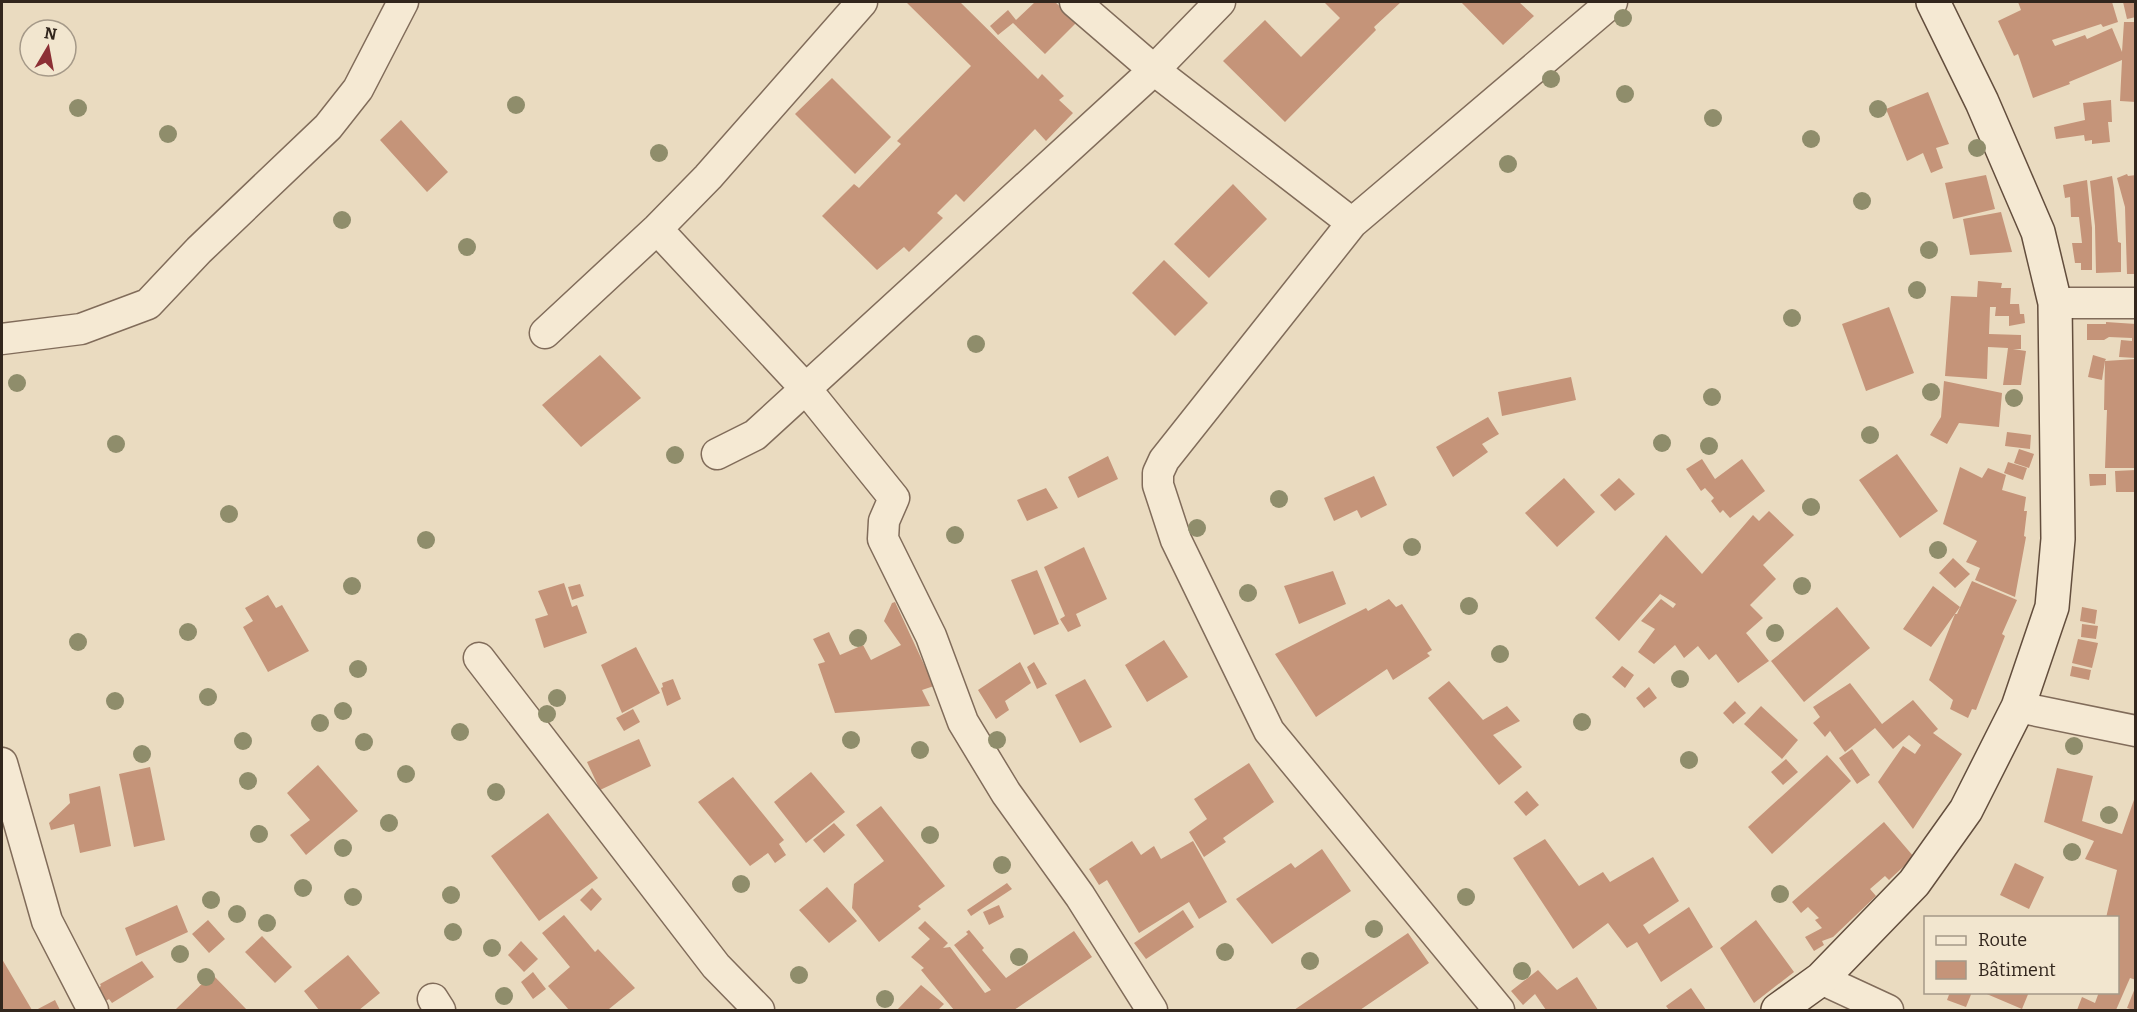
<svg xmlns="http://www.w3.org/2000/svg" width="2137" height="1012" font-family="Bitter,serif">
	<rect width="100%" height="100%" fill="#eadbc0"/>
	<path fill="#c59479" d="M906,2H960L1038,79L1042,74L1064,96L1059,100L1073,113L1046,141L1035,129L964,202L956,194L937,213L943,218L909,252L904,247L877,270L822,216L854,184L859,188L901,144L897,141L971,66Z
		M1035,2H1055L1077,22L1045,54L1013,23L998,35L990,26L1008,10L1016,20Z
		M1324,2H1401L1374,27L1376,30L1285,122L1223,61L1265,20L1301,57L1340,18Z
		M1461,2H1519L1534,16L1503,45Z
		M2018,2H2112L2118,22L2103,27L2101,24L2052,40L2055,46L2085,35L2087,39L2112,28L2122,52L2124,22H2136V102L2120,101L2122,60L2069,82L2070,84L2033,98L2018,54L2014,56L1998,21L2021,10Z
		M2123,2H2136V17L2127,19Z
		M832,78L891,137L855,174L795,114Z
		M1928,92L1949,144L1936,148L1943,168L1931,173L1923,153L1907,161L1886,109Z
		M2111,100L2112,122H2108L2110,142L2092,144V140L2085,141L2084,135L2056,139L2054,127L2085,120L2083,103Z
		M401,120L448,172L427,192L380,140Z
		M2127,174L2128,176L2136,175V274H2127L2125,207L2117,178Z
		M1986,175L1995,209L1953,219L1945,183Z
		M2112,176L2114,188L2118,242L2121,243V272L2096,273L2095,226L2090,181Z
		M2087,180L2092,228V270H2081V263H2075L2072,243H2082L2079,217H2071L2070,197L2065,198L2063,185Z
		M1233,184L1267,219L1209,278L1174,244Z
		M2001,212L2012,252L1970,255L1963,219Z
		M1164,260L1208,303L1175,336L1132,293Z
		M1978,281L2002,283L2001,288H2011L2010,304H2019L2020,314H2024L2025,323L2009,326V316H1995L1996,307H1990L1989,334L2021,335V349H2013L2026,351L2021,385H2003L2008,348L1988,347L1987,379L1945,376L1951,296L1977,297Z
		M1889,307L1914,373L1866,391L1842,324Z
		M2106,322L2136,324V358L2119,357L2121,340L2132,341V338L2109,337L2104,340H2087V324H2106Z
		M600,355L641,398L581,447L542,405Z
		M2093,355L2106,359L2105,361L2136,359V468H2105L2107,410H2104L2105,361L2102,380L2088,377Z
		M1571,377L1576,400L1502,416L1498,392Z
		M1944,381L2002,393L1999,427L1959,423L1947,444L1930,435L1941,417Z
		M1488,417L1499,434L1482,444L1488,452L1453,477L1436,447Z
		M2007,432L2031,435L2030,449L2005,446Z
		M2019,449L2034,454L2029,468L2014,463Z
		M1897,454L1938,511L1900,538L1859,480Z
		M1108,456L1118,479L1078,498L1068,477Z
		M1702,459L1715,479L1742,459L1765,491L1730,518L1723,510L1720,513L1711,501L1714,498L1705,488L1701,491L1686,469Z
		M2008,462L2027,468L2023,480L2004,473Z
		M1960,467L1982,478L1988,468L2006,475L2002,490L2026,497L2024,511H2027L2024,536L2026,537L2015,597L1975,580L1980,568L1966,562L1977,541L1943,524Z
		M2136,470V492H2116L2115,471Z
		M2089,474H2106V485L2090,486Z
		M1374,476L1387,505L1361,518L1357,510L1334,521L1324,498Z
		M1564,478L1595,512L1557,547L1525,513Z
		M1619,478L1635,494L1615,511L1600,495Z
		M1046,488L1058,508L1027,521L1017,500Z
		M1769,511L1794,535L1763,565L1776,579L1750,605L1763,618L1746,633L1769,661L1738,683L1716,654L1709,660L1698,646L1684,658L1675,645L1654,664L1638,652L1655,629L1641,621L1661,599L1673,608L1676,604L1660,594L1619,641L1595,618L1666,535L1702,574L1753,515L1759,521Z
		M1084,547L1107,599L1076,614L1081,626L1068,632L1060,619L1065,616L1044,567Z
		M1953,558L1970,574L1955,588L1939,573Z
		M1037,570L1059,624L1034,635L1011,580Z
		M1333,571L1346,604L1299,624L1284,586Z
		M1972,581L2017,600L2002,634L2005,636L1976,710L1972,709L1968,718L1950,709L1953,700L1929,680L1955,614H1957Z
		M564,583L572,607L577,605L587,633L544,648L535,619L548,615L538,591Z
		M580,584L584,596L572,600L568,587Z
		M1933,586L1960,607L1931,647L1903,629Z
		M268,595L276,608L282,605L309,651L268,672L243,627L253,621L245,608Z
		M1389,599L1396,607L1402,604L1432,650L1427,653L1430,656L1393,680L1387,669L1316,717L1275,654L1366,608L1368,611Z
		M895,602L934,686L922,690L930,706L835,713L818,664L825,662L813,639L829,632L840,655L863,645L871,660L901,645L884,621L892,603Z
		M1837,607L1870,648L1804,702L1771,661Z
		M2082,607L2097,610L2095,624L2080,621Z
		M2082,624L2098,626L2096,639L2081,637Z
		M2078,639L2098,643L2092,668L2072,663Z
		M1164,640L1188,677L1147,702L1125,665Z
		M636,647L660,693L622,713L601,665Z
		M1020,662L1031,683L1005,701L1009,710L996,719L978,690Z
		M1034,662L1047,684L1037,689L1027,667Z
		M1622,666L1634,675L1625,688L1612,677Z
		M2072,666L2091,670L2089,680L2070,676Z
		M673,679L681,699L667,706L661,688L663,687L662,683Z
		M1085,679L1112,727L1080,743L1055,695Z
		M1449,681L1483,720L1507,706L1520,721L1493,735L1522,767L1499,785L1428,698Z
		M1850,683L1882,724L1913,700L1938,729L1933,733L1962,754L1913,829L1878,782L1903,746L1915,754L1921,745L1909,735L1893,749L1875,728L1845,752L1830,731L1825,737L1813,723L1820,717L1813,707Z
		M1649,687L1657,698L1644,708L1636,698Z
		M1735,701L1746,713L1733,724L1723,713Z
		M1761,706L1798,740L1782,759L1744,724Z
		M633,709L640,722L624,731L616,718Z
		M639,739L651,766L600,790L587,762Z
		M1852,749L1870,775L1857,784L1839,758Z
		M1827,755L1851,781L1772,854L1748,827Z
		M1786,759L1798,772L1783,785L1771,772Z
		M1249,763L1274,802L1223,838L1226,842L1204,857L1189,832L1207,819L1194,799Z
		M318,765L358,811L306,855L290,835L310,820L287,793Z
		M150,767L165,840L134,847L119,774Z
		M2057,768L2093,776L2082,821L2122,834L2136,794V980L2130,978L2116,1010H2077L2082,997L2095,1003L2099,992H2118V918H2106L2117,870L2085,859L2094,841L2044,822Z
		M811,772L845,812L806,843L774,802Z
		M733,777L784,840L779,844L786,855L775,863L768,853L750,866L698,802Z
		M100,786L111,846L80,853L74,824L51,830L49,823L70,803L69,794Z
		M1527,791L1539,805L1526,816L1514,802Z
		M881,806L945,886L918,906L921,909L879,942L852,908L854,884L884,861L856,825Z
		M548,813L598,878L539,921L491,856Z
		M1884,822L1914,857L1889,880L1885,876L1870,889L1876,896L1833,937L1822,941L1824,945L1814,951L1805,937L1822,928L1815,920L1819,918L1808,907L1801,913L1792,902Z
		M834,823L845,835L824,853L813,840Z
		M1545,839L1579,886L1603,872L1610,882L1653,857L1679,901L1643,925L1649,934L1689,907L1713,947L1661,982L1637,942L1627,948L1608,923L1573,949L1513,858Z
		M1132,841L1141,855L1154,846L1161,859L1193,841L1227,902L1199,919L1189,902L1139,933L1107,880L1099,885L1089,869Z
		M1322,849L1351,891L1272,944L1236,899L1291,863L1295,868Z
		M2015,863L2044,877L2029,909L2000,895Z
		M1007,883L1012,889L971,916L967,910Z
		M827,887L857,921L829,943L799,910Z
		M592,888L602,899L591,911L580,900Z
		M177,905L188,932L136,956L125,928Z
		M999,905L1004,917L989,925L983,912Z
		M1183,910L1194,927L1146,959L1134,943Z
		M564,915L595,952L598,949L635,988L609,1009L569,1010L548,986L570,967L542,933Z
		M208,920L225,939L209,953L192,934Z
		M1756,920L1794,972L1754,1003L1720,948Z
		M925,921L948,943L943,948L950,947L985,993L991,990L954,945L968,934L966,932L969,930L984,948L982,950L1006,978L1074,931L1092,957L1014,1010H954L921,970L924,968L911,957L930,939L918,928Z
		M1408,933L1429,963L1360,1010H1294Z
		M262,936L292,967L275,983L245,952Z
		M521,941L538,959L524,972L508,955Z
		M348,955L380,993L359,1010H319L304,991Z
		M2,959L32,1010H2Z
		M142,961L154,977L112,1003L109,999L99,1005L91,993L101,986L100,984Z
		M1538,970L1557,990L1577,977L1598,1010H1546L1535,994L1523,1005L1511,991Z
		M533,972L546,989L533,999L521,982Z
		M212,974L247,1010H175Z
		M921,985L944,1004L938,1010H897Z
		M1691,988L1706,1010H1669L1666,1006Z
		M2135,988L2136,1010H2133L2127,1008Z
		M1950,992H1972L1966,1007L1947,1000Z
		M1982,992H2029L2022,1009Z
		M55,1000L60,1010H36Z"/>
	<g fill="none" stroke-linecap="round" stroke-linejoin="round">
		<defs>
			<path id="street" d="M1220,2L1154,70L1352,223
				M657,229L806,389L894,498L884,521L883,539L931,636L963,722L1006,793L1080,896L1152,1010
				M2055,303H2136
				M545,333L657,229L708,177L862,2
				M2,339L81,329L148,304L199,250L328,127L358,89L403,2
				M717,454L755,435L1154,70L1075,2
				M479,658L716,966L759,1010
				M2018,707L2136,731
				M2,763L47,921L93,1010
				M1821,979L1888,1010
				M433,999L440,1010
				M1499,1010L1269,731L1176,540L1158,485V473L1164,460L1352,223L1612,2"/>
			<path id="secondary" d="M1778,1010L1821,979L1914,883L1966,810L2018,707L2052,607L2058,539L2055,303L2038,232L1982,102L1933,2"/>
		</defs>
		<use href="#street" stroke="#816c5a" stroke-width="33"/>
		<use href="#secondary" stroke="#634e3d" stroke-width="36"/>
		<use href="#street" stroke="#f5e9d3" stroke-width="30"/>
		<use href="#secondary" stroke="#f5e9d3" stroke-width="33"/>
	</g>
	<g fill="#8f8d6b">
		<circle cx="1623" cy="18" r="9"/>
		<circle cx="1551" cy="79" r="9"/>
		<circle cx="1625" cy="94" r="9"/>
		<circle cx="516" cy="105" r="9"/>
		<circle cx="78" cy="108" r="9"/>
		<circle cx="1878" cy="109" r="9"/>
		<circle cx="1713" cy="118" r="9"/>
		<circle cx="168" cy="134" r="9"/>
		<circle cx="1811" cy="139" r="9"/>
		<circle cx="1977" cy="148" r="9"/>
		<circle cx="659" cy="153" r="9"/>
		<circle cx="1508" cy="164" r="9"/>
		<circle cx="1862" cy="201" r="9"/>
		<circle cx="342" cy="220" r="9"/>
		<circle cx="467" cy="247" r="9"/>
		<circle cx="1929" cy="250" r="9"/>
		<circle cx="1917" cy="290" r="9"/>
		<circle cx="1792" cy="318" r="9"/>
		<circle cx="976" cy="344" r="9"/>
		<circle cx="17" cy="383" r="9"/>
		<circle cx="1931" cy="392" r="9"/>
		<circle cx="1712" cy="397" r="9"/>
		<circle cx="2014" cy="398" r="9"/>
		<circle cx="1870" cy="435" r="9"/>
		<circle cx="1662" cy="443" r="9"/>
		<circle cx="116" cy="444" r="9"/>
		<circle cx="1709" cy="446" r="9"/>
		<circle cx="675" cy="455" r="9"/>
		<circle cx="1279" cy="499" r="9"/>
		<circle cx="1811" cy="507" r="9"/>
		<circle cx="229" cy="514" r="9"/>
		<circle cx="1197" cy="528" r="9"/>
		<circle cx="955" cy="535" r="9"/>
		<circle cx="426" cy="540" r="9"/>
		<circle cx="1412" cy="547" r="9"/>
		<circle cx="1938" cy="550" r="9"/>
		<circle cx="352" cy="586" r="9"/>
		<circle cx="1802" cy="586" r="9"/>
		<circle cx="1248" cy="593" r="9"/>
		<circle cx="1469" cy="606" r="9"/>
		<circle cx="188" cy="632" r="9"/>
		<circle cx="1775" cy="633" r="9"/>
		<circle cx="858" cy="638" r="9"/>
		<circle cx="78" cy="642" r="9"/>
		<circle cx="1500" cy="654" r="9"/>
		<circle cx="358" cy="669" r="9"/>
		<circle cx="1680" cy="679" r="9"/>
		<circle cx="208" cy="697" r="9"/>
		<circle cx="557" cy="698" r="9"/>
		<circle cx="115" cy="701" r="9"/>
		<circle cx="343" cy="711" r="9"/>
		<circle cx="547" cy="714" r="9"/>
		<circle cx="1582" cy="722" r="9"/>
		<circle cx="320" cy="723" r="9"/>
		<circle cx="460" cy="732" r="9"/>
		<circle cx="851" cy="740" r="9"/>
		<circle cx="997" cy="740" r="9"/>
		<circle cx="243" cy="741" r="9"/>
		<circle cx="364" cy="742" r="9"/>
		<circle cx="2074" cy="746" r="9"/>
		<circle cx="920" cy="750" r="9"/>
		<circle cx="142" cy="754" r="9"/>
		<circle cx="1689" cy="760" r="9"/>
		<circle cx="406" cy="774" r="9"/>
		<circle cx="248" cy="781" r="9"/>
		<circle cx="496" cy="792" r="9"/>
		<circle cx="2109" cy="815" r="9"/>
		<circle cx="389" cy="823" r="9"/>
		<circle cx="259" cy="834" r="9"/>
		<circle cx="930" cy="835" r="9"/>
		<circle cx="343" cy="848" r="9"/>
		<circle cx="2072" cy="852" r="9"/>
		<circle cx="1002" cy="865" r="9"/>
		<circle cx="741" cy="884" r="9"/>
		<circle cx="303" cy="888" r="9"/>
		<circle cx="1780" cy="894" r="9"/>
		<circle cx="451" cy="895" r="9"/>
		<circle cx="353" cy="897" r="9"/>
		<circle cx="1466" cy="897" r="9"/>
		<circle cx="211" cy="900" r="9"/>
		<circle cx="237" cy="914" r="9"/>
		<circle cx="267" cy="923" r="9"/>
		<circle cx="1374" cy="929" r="9"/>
		<circle cx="453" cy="932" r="9"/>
		<circle cx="492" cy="948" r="9"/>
		<circle cx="1225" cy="952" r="9"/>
		<circle cx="180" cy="954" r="9"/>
		<circle cx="1019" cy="957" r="9"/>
		<circle cx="1310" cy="961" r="9"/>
		<circle cx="1522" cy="971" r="9"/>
		<circle cx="799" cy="975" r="9"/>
		<circle cx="206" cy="977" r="9"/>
		<circle cx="504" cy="996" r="9"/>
		<circle cx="885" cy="999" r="9"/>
	</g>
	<rect width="2137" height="1012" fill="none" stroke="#32261d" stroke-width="6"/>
	<rect x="1924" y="916" width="195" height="78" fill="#f2e6cf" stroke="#a59988" stroke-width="1.5"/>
	<rect x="1936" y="936" width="30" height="9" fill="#f5e9d3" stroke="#a59988" stroke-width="1.5"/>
	<text x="1978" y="946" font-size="18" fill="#32261d">Route</text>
	<rect x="1936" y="961" width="30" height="18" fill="#c59479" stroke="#a59988" stroke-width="1.5"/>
	<text x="1978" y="976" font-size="18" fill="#32261d">Bâtiment</text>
	<g transform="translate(48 48) rotate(10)"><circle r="28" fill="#f2e6cf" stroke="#a59988" stroke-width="1.5"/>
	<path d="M0-4.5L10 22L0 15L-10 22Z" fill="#8c2f35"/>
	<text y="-9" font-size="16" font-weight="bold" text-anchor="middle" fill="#32261d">N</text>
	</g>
</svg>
